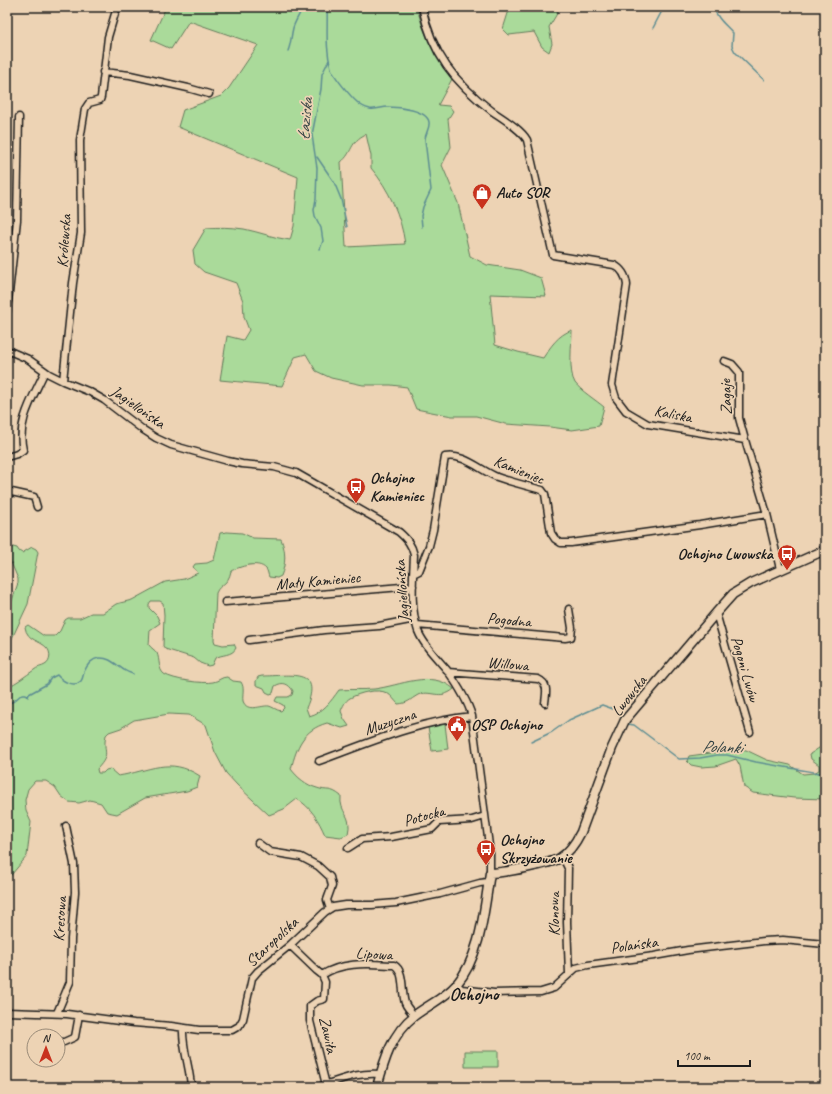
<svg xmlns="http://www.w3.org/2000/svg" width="832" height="1094" font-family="Caveat,sans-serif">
	<rect width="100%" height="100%" fill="#edd3b4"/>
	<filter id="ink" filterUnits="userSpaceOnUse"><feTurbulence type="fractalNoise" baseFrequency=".025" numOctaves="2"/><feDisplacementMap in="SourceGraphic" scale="8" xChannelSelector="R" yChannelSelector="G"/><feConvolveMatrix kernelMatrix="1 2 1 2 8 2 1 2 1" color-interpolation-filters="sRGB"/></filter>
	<g filter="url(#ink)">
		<path fill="#aada9a" stroke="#637b5b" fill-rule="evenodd" d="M166,7H417C423,35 436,56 452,79L438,105L449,106L453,111L448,119L451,147L442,165L458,203L470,256L487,265L520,270L541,278L546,296L490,294L495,345L518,352L543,358C551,346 558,335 572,330C572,343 568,372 575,383C580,390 597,401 604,407L599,426L572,430L550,427L506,424L476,416H452L416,409L407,387L391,385H363L331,378L316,371L306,354L295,357L282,386L220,380L227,336L243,340L249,330L244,317L243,301L236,283L204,272L195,264L193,250L206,228C218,227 231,227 244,229C259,232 274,238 290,240L294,226L298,177L178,127L183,110L221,96L229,88L258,45L189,21L171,49L151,40ZM366,134L371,156V168C389,189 401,216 405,244L346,247L341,162C353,153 349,142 366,134Z
			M510,7H556L558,12L549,27L552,44L549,52L542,47L534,32L509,35L503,29Z
			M227,532L242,533L253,538L281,539C286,551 286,564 281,576L277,578L269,577C268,575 268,571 266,569C258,560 239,567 231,571C228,586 220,583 216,593L214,640L215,643L223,645L234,644L236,648C232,656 222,654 215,658L212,665L208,666L200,663L194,658L165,649L163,646L164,615L163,603L160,601H151L149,604V608L157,616L160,623L150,630L149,645C151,648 155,650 157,653C160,660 158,669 164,674C173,680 203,684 213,682C219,681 221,677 227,677L233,681L241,682C245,688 242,694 243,701C247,713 261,705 269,706C273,707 276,710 281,711L284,708L283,705L275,701L277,697H288L292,695L293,691C289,684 283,681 275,686L273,693L270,694L266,692L264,688L256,685V681L258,677L262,676C289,676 324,667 306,708L309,716C324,712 330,702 339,690C351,689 362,690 374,689C400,686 431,669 454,689C440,701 430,689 418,695C409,700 409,703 398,704C395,701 391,695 387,693C377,688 359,693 350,698C345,701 343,706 341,711L344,719L349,726L342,728L327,723C303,730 297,746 291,769C297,777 306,785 317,788C328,792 330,787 341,796C339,814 353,814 348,834L341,837L325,835C319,821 311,807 297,799L284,809L269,815L237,785L226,773L215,752L206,725L189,715L169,714L134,720L121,728L109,732L106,735C102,753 112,753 97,769L98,773H103L106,770L110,769L118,776C150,771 169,756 200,776L197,787L187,791L145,798L117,814L107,812L101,803L90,800L79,803L69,802L61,796L55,787L46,781H35L28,789L25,800L26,811L31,822L27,856L7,880V687C17,683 25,676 34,670C37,667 42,667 45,665C51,662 51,652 47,648C40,640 27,641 25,627L28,625L44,636H55L60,631L65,620L68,618H80L91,613H103L116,604L132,600L165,582L184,579L198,573L193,567L195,564L207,563L214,560L220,533Z
			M13,547L17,548L19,551L22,553L32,547L36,549L38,552L28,604L7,649V615L18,583V579L10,560V548Z
			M445,724L448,749L432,751L428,727Z
			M825,744V799L794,798L753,793L744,787L740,766L736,759L716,766L701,767L691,765L687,761L689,756L740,749L746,750L767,760L790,765L803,774L814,773L819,770V765L811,759L810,754Z
			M465,1051H498V1067H465Z"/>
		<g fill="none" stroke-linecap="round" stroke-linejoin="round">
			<path stroke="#5d8d92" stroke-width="1.5" d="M327,7C328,27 325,48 331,68C332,74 351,97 357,102C360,105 366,108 370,109C377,110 382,107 388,107C399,107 427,110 429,122C430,129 425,133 425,140L431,190L423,207L421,216L422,227
				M713,7C719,21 724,23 733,33L732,46L735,52L764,80
				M653,28L664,7
				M288,51C291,44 291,36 293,28C295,21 300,14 303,7
				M317,157L334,182L341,199L347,227
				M320,249L323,241L321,228L315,216L314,210L316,199L317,168L312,135L321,89L322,74L329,60
				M7,704L14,701L22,694H26L28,697L29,694L47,684L51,678L57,675C62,681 74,688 81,681C83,679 83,675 84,672C87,665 92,659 99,658C110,657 116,665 124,670C127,672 130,673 133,674
				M628,724L634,725L679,759L700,758L717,755H727L756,762L825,774
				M531,742L552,732L569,720L602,705L616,710L622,719"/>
			<defs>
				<path id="street" d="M422,7C432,54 454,82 492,111C502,118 521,129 527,140L553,255L614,265C622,269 626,276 627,285L612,385L616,398L626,411L648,424L745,440L767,514L780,569
					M103,72L130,75L188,88L209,94
					M7,311L17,220L19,117
					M7,350L28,359L49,374L63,381L90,392L104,400L142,429L156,438L171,445L228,461L242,464L274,467L296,473L399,532C407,539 412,545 414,555C413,579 410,608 418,631C424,646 437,658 447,670C457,684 467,699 472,716L490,853V873
					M724,361L732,364L739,372V418L745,440
					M63,381L73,283L81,233L80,140L85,109L89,103L100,100L101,97L108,37L117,7
					M7,457L17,454L23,450C16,422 34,396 45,371
					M7,491L34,497L37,507
					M413,574L419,571L429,546L433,530L445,457C463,453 480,470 497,477C511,482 527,486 542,490L545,494L551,533L555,539L561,543H571L700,525L767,514
					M225,602L413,586
					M716,613L750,732
					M417,625L565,638L571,637L572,628L569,609
					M249,640L324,630L379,626L415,619
					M448,672L538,679C549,684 546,693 545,703
					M319,761C368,743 419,721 472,716
					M258,843L270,852L301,857L318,866L330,877L332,886L327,900L330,909
					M348,848L362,839L391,837L432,829L439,822L472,820L485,816
					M562,856L568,868L567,922L569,974
					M290,945L317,971L322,975
					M322,975C343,961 370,964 394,965C405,971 401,991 405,1003C407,1008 411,1012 415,1016
					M322,975L325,982L324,999L317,1001L310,1006V1021L326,1085
					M457,985L462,989L494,993L541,992L554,988L576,968L588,965L654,956L688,950L764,941L783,940L825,944
					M7,1012L67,1014L134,1023L171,1026L199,1030H232L239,1026L243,1019L252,978L258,971L290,945L325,912L333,907L346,905H372L396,903L440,894L480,883L488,882
					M57,1013L70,982L71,939L75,892L74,864L66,826
					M183,1028C182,1048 190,1067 191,1087
					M58,1042H64L75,1037L79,1015
					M318,1087C342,1080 355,1072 381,1074"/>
				<path id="secondary" d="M377,1087C384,1061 392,1033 414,1016C428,1005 445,998 456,985C481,956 484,910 490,873C503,873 550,864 560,858C570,852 576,842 581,832L612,748L625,720L716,613L733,594L751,583L825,550"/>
			</defs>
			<use href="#street" stroke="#1c1c1c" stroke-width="9"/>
			<use href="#secondary" stroke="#1c1c1c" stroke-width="11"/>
			<use href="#street" stroke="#edd3b4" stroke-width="6"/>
			<use href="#secondary" stroke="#edd3b4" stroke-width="8"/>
		</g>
	</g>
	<defs>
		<symbol id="shop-pin" viewBox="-11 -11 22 30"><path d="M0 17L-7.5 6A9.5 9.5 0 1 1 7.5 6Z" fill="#c8321e" stroke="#edd3b4"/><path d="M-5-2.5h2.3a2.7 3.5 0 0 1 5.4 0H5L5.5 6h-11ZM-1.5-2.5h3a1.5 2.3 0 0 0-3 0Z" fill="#fff"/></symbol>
		<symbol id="bus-pin" viewBox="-11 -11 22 30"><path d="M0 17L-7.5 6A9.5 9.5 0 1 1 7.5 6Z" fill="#c8321e" stroke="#edd3b4"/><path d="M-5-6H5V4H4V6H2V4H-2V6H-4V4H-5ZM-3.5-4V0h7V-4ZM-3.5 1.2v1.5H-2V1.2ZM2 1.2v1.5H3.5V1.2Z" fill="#fff"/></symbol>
		<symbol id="civic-pin" viewBox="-11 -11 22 30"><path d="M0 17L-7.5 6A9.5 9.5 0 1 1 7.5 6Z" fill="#c8321e" stroke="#edd3b4"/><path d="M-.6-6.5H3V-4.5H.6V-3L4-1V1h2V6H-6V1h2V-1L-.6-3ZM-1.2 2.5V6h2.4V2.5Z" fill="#fff"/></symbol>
	</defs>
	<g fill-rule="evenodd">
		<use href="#shop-pin" x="471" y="182" width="22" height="30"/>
		<use href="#bus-pin" x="345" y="476" width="22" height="30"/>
		<use href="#bus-pin" x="776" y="543" width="22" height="30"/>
		<use href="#civic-pin" x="446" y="714" width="22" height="30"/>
		<use href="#bus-pin" x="475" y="838" width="22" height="30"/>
	</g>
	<g text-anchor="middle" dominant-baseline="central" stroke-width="3.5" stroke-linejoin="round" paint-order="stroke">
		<g font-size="16" font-weight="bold" fill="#1c1c1c" stroke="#edd3b4" text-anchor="start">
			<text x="496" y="193">Auto SOR</text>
			<text x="370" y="478">Ochojno<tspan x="370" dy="18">Kamieniec</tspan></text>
			<text x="773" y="554" text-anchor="end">Ochojno Lwowska</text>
			<text x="471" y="725">OSP Ochojno</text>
			<text x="500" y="840">Ochojno<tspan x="500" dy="18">Skrzyżowanie</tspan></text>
		</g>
		<g font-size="16" fill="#1c1c1c" stroke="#edd3b4">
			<text transform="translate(64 241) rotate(-86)">Królewska</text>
			<text transform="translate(726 397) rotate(-92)">Zagaje</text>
			<text transform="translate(138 407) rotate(35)">Jagiellońska</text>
			<text transform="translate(673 414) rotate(11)">Kaliska</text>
			<text transform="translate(519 470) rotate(22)">Kamieniec</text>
			<text transform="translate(318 581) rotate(-5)">Mały Kamieniec</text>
			<text transform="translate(402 591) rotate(-94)">Jagiellońska</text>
			<text transform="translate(509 620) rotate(5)">Pogodna</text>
			<text transform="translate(508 664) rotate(5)">Willowa</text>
			<text transform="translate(745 669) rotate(74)">Pogoni Lwów</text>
			<text transform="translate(629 696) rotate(-52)">Lwowska</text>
			<text transform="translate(390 722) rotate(-18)">Muzyczna</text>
			<text transform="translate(424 816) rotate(-15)">Potocka</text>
			<text transform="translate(554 914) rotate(-90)">Klonowa</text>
			<text transform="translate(60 919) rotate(-86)">Kresowa</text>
			<text transform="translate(272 942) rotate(-43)">Staropolska</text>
			<text transform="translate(634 945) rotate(-8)">Polańska</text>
			<text transform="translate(374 954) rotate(3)">Lipowa</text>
			<text transform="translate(328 1035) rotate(78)">Zawiła</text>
		</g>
		<g font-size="17" font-style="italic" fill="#324243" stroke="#edd3b4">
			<text transform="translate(305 119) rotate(-85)">Łaziska</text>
			<text transform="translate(722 747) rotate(2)">Polanki</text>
		</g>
		<g font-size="18" font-weight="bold" fill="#1c1c1c" stroke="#edd3b4">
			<text x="474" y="994">Ochojno</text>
		</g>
	</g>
	<rect width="832" height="1094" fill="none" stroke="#edd3b4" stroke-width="24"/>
	<rect x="12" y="12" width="808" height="1070" fill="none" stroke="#1c1c1c" stroke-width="1.5" filter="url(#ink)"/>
	<g transform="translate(46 1048)"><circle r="19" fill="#edd3b4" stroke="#998a77"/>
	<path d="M0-3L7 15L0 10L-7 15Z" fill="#c8321e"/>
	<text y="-6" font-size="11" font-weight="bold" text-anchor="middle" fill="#1c1c1c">N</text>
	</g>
	<path d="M678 1060v6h72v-6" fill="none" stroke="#1c1c1c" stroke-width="2"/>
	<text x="684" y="1060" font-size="12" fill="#1c1c1c" stroke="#edd3b4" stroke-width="3" paint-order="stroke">100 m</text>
</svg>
